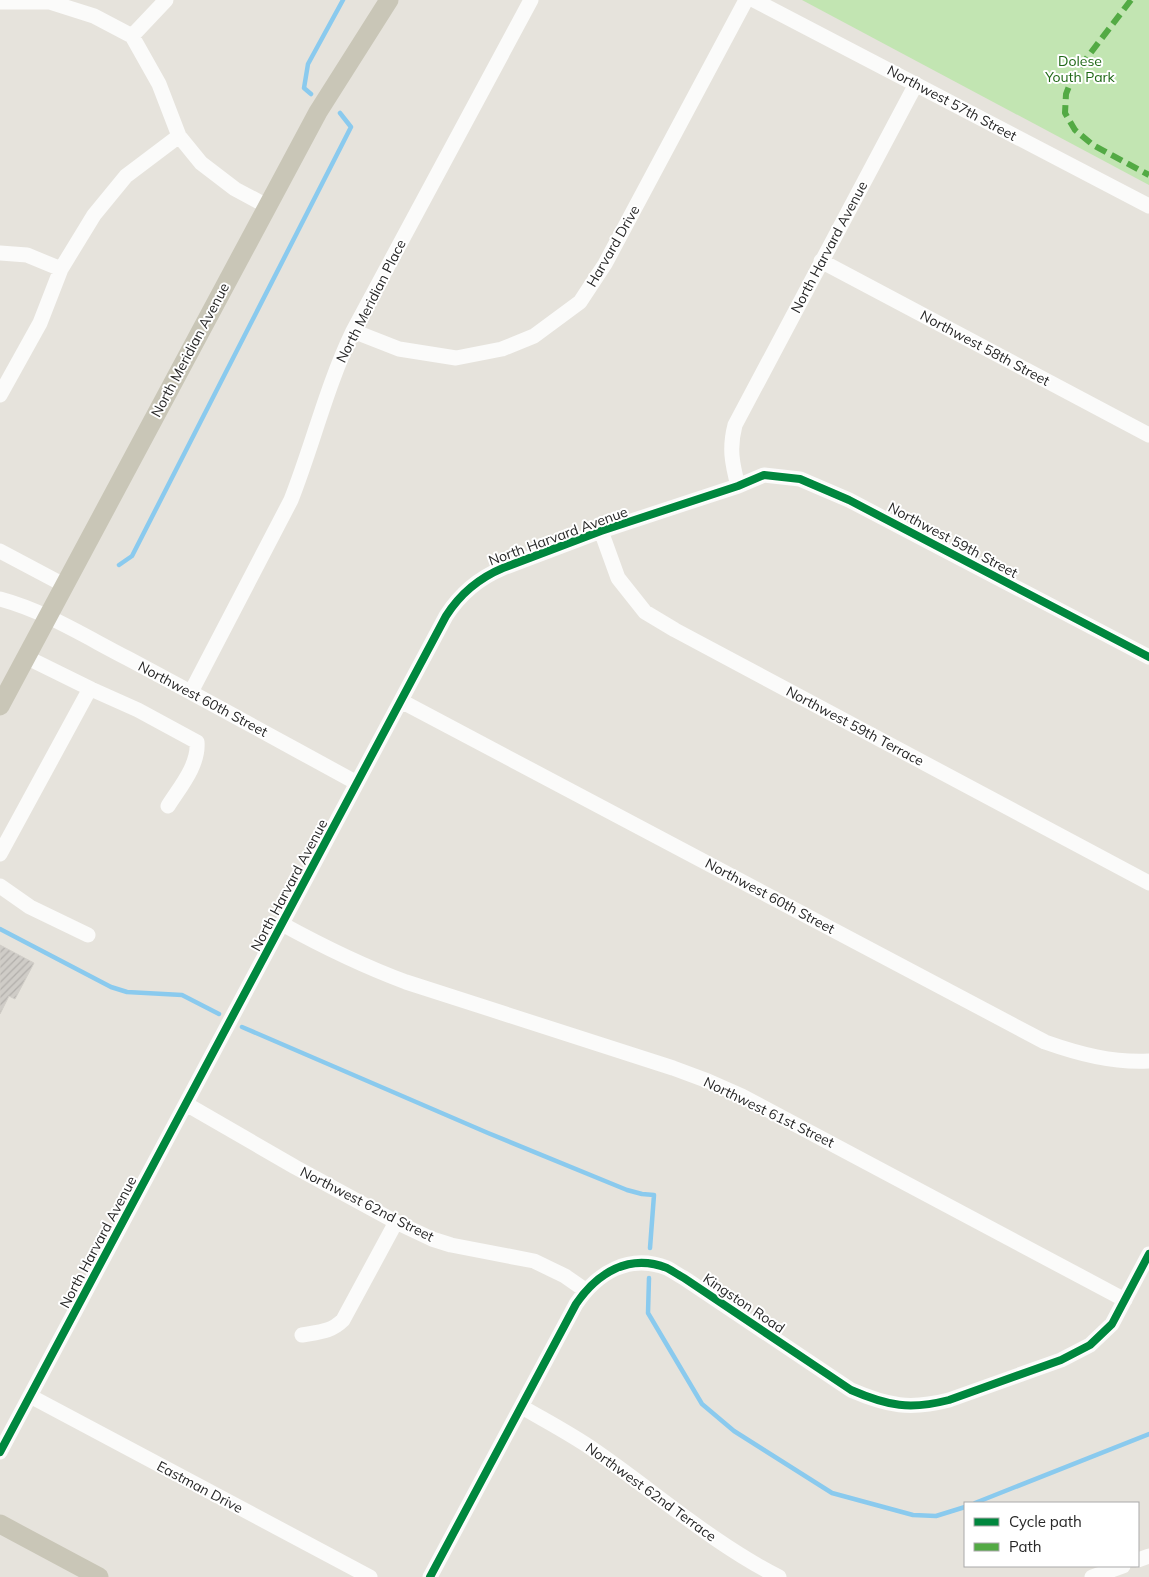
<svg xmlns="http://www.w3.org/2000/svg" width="1149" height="1577" font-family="Mulish,sans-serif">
	<defs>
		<pattern id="building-hatch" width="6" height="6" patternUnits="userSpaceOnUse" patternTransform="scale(1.25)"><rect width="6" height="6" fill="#cfccc7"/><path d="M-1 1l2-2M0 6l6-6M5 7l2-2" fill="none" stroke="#b2afab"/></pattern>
	</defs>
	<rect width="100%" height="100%" fill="#e6e3dc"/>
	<path fill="#c2e5b2" d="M802,0H1149V185Z"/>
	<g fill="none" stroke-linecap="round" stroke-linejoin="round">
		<path stroke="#8acaee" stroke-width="4.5" d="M311,94L304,88L308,64L343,0
			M119,565L132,556L351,127L340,113
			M0,929L111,987L127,992L182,995L219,1014
			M242,1027L488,1133L627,1190L642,1194L654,1195L650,1248
			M649,1278L648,1313L702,1404L734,1431L832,1493L913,1515L936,1516L965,1507
			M975,1503L1149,1434"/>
	</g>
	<path fill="url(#building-hatch)" stroke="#d1cec8" d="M0,945L34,963L15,999L9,996L0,1014Z"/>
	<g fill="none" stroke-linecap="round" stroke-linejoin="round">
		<path stroke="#fbfbfa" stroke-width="15" d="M754,0L1149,206
			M0,2H50L94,16L132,36L159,84L179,136L201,163L235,189L267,206
			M132,36L166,0
			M0,253L27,255L61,269
			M821,261L1149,435
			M353,331L399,349L456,358L502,349L534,336L580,302L605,264L746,0
			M0,395L40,323L61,269L94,215L126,176L179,136
			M738,486C732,463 729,448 735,425L916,84
			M601,531L618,578L645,612L675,630L1149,883
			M0,551L64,585
			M0,599C45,611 86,637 127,658C204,699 280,741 357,783
			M26,657L91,689
			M191,692L291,500C313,444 327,385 353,331L531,0
			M401,701L1045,1042C1079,1054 1113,1063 1149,1061
			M0,854L87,694L91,689L138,710L197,742C199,765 180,787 168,806
			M0,886L30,907L88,935
			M282,924C322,946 363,966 406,982L673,1068L708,1081L742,1096L1125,1300
			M186,1104L295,1167L396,1222L432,1239L451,1245L534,1261L565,1276L585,1290
			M302,1335C319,1332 331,1332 343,1320L396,1222
			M30,1396L370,1577
			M522,1407C546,1421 571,1434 594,1450C655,1492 712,1543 779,1577
			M0,1452L446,616C460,594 479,578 503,568L601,531L738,486L764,475L800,479L849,500L1149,657
			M1138,1560L1149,1556
			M430,1577L576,1304C597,1273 629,1253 667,1268C673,1271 678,1275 684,1278L851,1390C888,1406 910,1410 949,1400L1061,1360L1090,1345L1112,1324L1149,1254
			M1092,1577L1123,1566"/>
		<path stroke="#c9c6b7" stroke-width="19" d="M0,706L318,112L389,0
			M0,1524L99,1577"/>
		<path stroke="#53aa44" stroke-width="6" stroke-dasharray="12 6" stroke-linecap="butt" d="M1131,0L1073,76L1066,94L1065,113L1075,130L1093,145L1149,175"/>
		<defs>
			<path id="cycleway" d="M0,1452L446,616C460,594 479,578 503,568L601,531L738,486L764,475L800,479L849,500L1149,657
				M430,1577L576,1304C597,1273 629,1253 667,1268C673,1271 678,1275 684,1278L851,1390C888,1406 910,1410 949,1400L1061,1360L1090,1345L1112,1324L1149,1254"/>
		</defs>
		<use href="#cycleway" stroke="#fff" stroke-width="11"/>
		<use href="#cycleway" stroke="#00873e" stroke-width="8"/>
	</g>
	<g text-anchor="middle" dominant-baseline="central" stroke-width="4" stroke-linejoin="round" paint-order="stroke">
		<g font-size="14" fill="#1e6715" stroke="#fff">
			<text x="1080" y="61">Dolese<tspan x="1080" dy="16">Youth Park</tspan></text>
		</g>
		<g font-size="14" fill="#272727" stroke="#fff">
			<text transform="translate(952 103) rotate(28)">Northwest 57th Street</text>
			<text transform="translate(613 246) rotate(-60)">Harvard Drive</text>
			<text transform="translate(829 247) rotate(-62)">North Harvard Avenue</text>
			<text transform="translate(371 301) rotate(-63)">North Meridian Place</text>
			<text transform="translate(985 348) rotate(28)">Northwest 58th Street</text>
			<text transform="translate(190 350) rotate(-62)">North Meridian Avenue</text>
			<text transform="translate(558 536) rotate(-20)">North Harvard Avenue</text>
			<text transform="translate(953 540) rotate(28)">Northwest 59th Street</text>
			<text transform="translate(203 699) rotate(28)">Northwest 60th Street</text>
			<text transform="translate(855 726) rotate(28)">Northwest 59th Terrace</text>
			<text transform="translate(289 885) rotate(-62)">North Harvard Avenue</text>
			<text transform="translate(770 896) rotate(28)">Northwest 60th Street</text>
			<text transform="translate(769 1112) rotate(26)">Northwest 61st Street</text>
			<text transform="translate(367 1204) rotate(27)">Northwest 62nd Street</text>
			<text transform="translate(98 1242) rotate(-62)">North Harvard Avenue</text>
			<text transform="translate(744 1303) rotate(34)">Kingston Road</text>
			<text transform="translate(200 1487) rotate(28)">Eastman Drive</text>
			<text transform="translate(651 1492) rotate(36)">Northwest 62nd Terrace</text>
		</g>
	</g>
	<rect x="964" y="1502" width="175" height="65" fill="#ffffff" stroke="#a9a9a9"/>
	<rect x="974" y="1518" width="25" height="8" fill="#00873e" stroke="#a9a9a9"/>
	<text x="1009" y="1527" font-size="15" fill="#272727">Cycle path</text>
	<rect x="974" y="1543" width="25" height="8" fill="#53aa44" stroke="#a9a9a9"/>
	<text x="1009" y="1552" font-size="15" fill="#272727">Path</text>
</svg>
